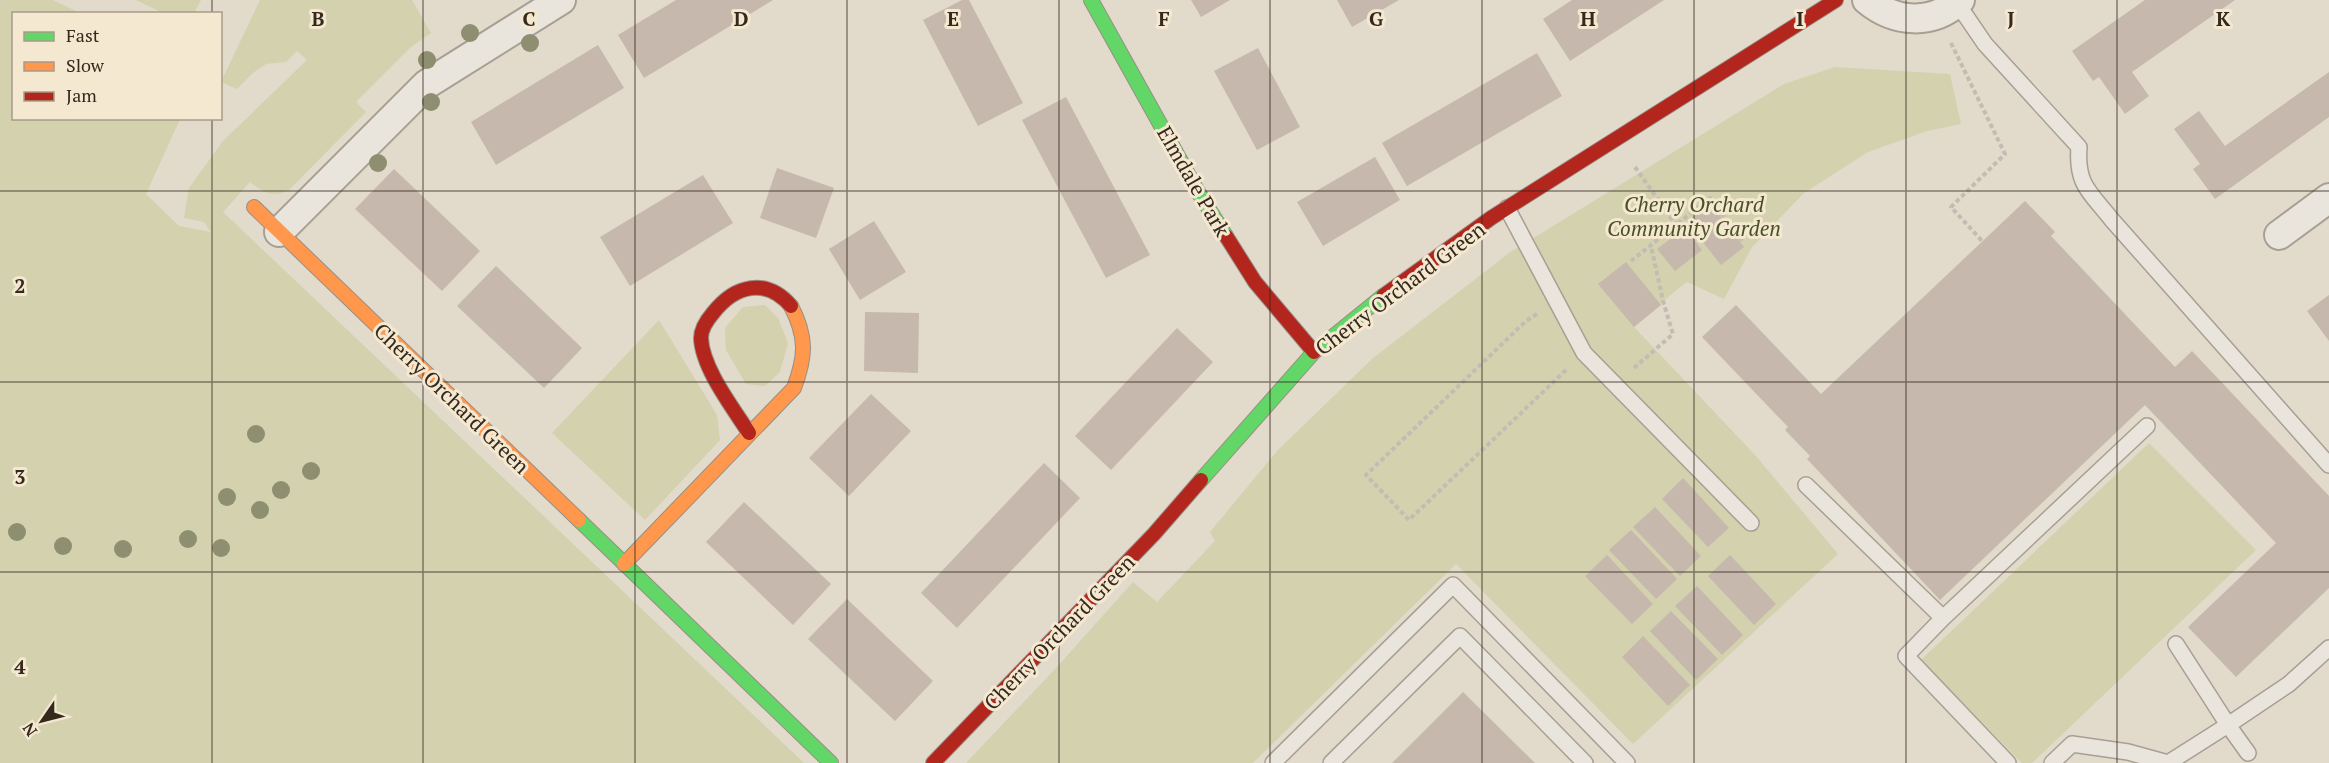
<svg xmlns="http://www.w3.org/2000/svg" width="2329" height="763" font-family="'PT Serif',serif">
	<rect width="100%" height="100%" fill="#e2dacb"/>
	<path fill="#d3d1ae" d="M0,0H53L80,13L14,14V118L180,119L146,194L179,226L211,232L204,222L184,218L189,188L223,141L307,60L297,51L286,62L266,64L254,72L237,89L221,82L260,0H412L431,33L411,47L356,102L366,112L289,190C273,198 264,193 250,182L223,212L804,763H0Z
		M136,0H201L194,13H163Z
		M1835,67L1950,74L1961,124L1927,131L1868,152L1804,193L1752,247L1724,299L1687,282C1668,296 1652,312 1634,327L1755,455L1838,554L1633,744L1456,564L1253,763H966L1056,668L1133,582L1157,602L1215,541L1210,532L1278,450L1372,359L1509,253L1545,231L1784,84Z
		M765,305L778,318L788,343L780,372L765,386L746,384L726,350L725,328L743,307Z
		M659,320L717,415L720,440L645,520L552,433Z
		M2149,443L2256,550L2032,763H2022L1921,660Z"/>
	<path fill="#c6b8ac" d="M676,0H773L644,78L618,35Z
		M962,0H969L1023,103L978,126L923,20Z
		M1191,0H1230L1201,17Z
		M1337,0H1399L1352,27Z
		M1572,0H1664L1570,61L1543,19Z
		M2145,0H2235L2132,72L2149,96L2125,114L2099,77L2093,81L2072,51Z
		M598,45L624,88L496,165L471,122Z
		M1258,48L1300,127L1257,150L1214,71Z
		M1537,53L1562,96L1407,186L1382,143Z
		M2329,72V117L2215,199L2193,169L2200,164L2174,129L2199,111L2225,146Z
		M1066,97L1150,255L1106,278L1022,120Z
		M1375,157L1400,200L1323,246L1297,202Z
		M777,168L834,188L816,238L760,218Z
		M394,169L480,251L442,291L355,209Z
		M703,175L733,223L630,286L600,237Z
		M2025,201L2055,232L2051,236L2175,367L2192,351L2329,496V588L2236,677L2188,627L2276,543L2145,405L1940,600L1807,459L1810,456L1785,430L1788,427L1702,337L1736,305L1821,394Z
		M1710,203L1744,247L1721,265L1687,222Z
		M874,221L906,272L860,300L829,249Z
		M1685,228L1702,250L1675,271L1657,249Z
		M1626,262L1661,305L1634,327L1598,284Z
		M496,266L582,348L544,388L457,306Z
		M2329,295V341L2307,311Z
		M865,312L919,313L918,373L864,371Z
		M1177,328L1213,362L1111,470L1075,436Z
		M871,394L911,431L849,496L809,458Z
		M1044,463L1080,498L957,628L921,593Z
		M1683,478L1729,528L1708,547L1662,499Z
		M744,502L831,584L793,625L706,542Z
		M1655,507L1701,556L1680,576L1633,527Z
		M1631,530L1677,579L1656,599L1609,550Z
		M1607,555L1653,604L1632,624L1585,576Z
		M1730,555L1776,604L1754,625L1708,576Z
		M1697,586L1743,635L1722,655L1675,606Z
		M847,599L933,681L895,721L808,639Z
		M1671,611L1718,659L1696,680L1650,631Z
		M1643,636L1690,685L1668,706L1622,657Z
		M1463,692L1535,763H1392Z"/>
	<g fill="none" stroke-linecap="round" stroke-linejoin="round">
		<defs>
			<path id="lane" d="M1957,3L1985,44L2079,147C2076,185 2090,192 2112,220L2329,465
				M1507,208L1584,353L1751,523
				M1806,485L1943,618
				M2248,753L2228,725L2289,684L2329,648
				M1273,763L1453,585L1627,763
				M1331,763L1460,636L1585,763
				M2008,763L1906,656L1943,618L2147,426
				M2052,763L2072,744L2128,752L2168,763L2228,725L2176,644"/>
			<path id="street" d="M1867,0C1895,23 1932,26 1960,0
				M279,232L427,84L561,0
				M2279,235L2329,198"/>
			<path id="fast" d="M1091,0L1198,192L1226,236
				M1201,480L1314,352L1383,296
				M579,520L831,763"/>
			<path id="slow" d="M254,207L579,520
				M624,564L794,388C806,356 807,337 791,306"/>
			<path id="jam" d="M1226,236L1255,282L1314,352
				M1383,296L1491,218L1836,0
				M749,433C733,408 702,368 701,338C701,328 707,320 713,313C735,285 766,277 791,306
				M933,763L1154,534L1201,480"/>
		</defs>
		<use href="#lane" stroke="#a79f94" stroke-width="18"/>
		<use href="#street" stroke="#a79f94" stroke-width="32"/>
		<use href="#fast" stroke="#978f85" stroke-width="16"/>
		<use href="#slow" stroke="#978f85" stroke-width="16"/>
		<use href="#jam" stroke="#978f85" stroke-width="16"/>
		<path stroke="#c3bcb3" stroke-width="4" stroke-dasharray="4.5 3" stroke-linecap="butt" d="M1951,43L2005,154L1951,207L1982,241
			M1635,167L1676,225
			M1631,261L1710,198L1744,243
			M1537,314L1526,321L1366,475L1409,520L1566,370
			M1634,368L1673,334L1663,301L1651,246"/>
		<use href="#lane" stroke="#eae5dc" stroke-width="15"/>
		<use href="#street" stroke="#eae5dc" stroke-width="28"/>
		<use href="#fast" stroke="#63d668" stroke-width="14"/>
		<use href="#slow" stroke="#ff974d" stroke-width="14"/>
		<use href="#jam" stroke="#b3261e" stroke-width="14"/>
	</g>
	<g fill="#8d8f70">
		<circle cx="470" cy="33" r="9"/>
		<circle cx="530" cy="43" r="9"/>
		<circle cx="427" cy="60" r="9"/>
		<circle cx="431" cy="102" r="9"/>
		<circle cx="378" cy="163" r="9"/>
		<circle cx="256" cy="434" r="9"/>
		<circle cx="311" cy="471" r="9"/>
		<circle cx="281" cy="490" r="9"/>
		<circle cx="227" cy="497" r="9"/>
		<circle cx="260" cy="510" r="9"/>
		<circle cx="17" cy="532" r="9"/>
		<circle cx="188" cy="539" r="9"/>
		<circle cx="63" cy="546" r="9"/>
		<circle cx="221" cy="548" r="9"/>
		<circle cx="123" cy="549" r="9"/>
	</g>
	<path fill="none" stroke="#35281d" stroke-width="1.5" stroke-opacity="0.55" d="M212,0V14M423,0V763M635,0V763M847,0V763M1059,0V763M1270,0V763M1482,0V763M1694,0V763M1906,0V763M2117,0V763M212,118V763M0,191H2329M0,382H2329M0,572H2329"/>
	<g text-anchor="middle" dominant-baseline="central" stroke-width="6" stroke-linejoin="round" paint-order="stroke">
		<g font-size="21" fill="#35281d" stroke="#f4e8d0">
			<text transform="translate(1194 181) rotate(60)">Elmdale Park</text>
			<text transform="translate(1400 288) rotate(-37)">Cherry Orchard Green</text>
			<text transform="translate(452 398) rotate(44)">Cherry Orchard Green</text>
			<text transform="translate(1059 632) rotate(-46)">Cherry Orchard Green</text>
		</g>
		<g font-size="21" font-style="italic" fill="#485125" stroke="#f4e8d0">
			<text x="1694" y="204">Cherry Orchard<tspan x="1694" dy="24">Community Garden</tspan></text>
		</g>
	</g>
	<g font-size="20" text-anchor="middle" font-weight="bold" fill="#35281d" stroke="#f4e8d0" stroke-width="6" stroke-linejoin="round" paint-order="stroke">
		<text x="318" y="26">B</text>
		<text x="529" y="26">C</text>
		<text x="741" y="26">D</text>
		<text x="953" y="26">E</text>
		<text x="1164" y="26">F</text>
		<text x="1376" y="26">G</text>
		<text x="1588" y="26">H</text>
		<text x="1800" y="26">I</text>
		<text x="2011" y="26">J</text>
		<text x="2223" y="26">K</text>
		<text x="20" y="293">2</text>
		<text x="20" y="484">3</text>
		<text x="20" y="674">4</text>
	</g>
	<rect x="12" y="12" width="210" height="108" fill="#f4e8d0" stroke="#a89b88" stroke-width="1.5"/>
	<rect x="24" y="32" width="30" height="9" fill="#63d668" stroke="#a89b88" stroke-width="1.5"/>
	<text x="66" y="42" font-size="18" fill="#35281d">Fast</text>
	<rect x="24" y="62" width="30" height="9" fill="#ff974d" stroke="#a89b88" stroke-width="1.5"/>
	<text x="66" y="72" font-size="18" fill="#35281d">Slow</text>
	<rect x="24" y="92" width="30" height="9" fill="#b3261e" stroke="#a89b88" stroke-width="1.5"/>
	<text x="66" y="102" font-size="18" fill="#35281d">Jam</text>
	<g transform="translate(42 721) rotate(235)" stroke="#f4e8d0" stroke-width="4.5" paint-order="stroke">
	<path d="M0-4.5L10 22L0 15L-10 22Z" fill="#35281d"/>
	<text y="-9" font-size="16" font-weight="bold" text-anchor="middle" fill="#35281d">N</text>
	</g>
</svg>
